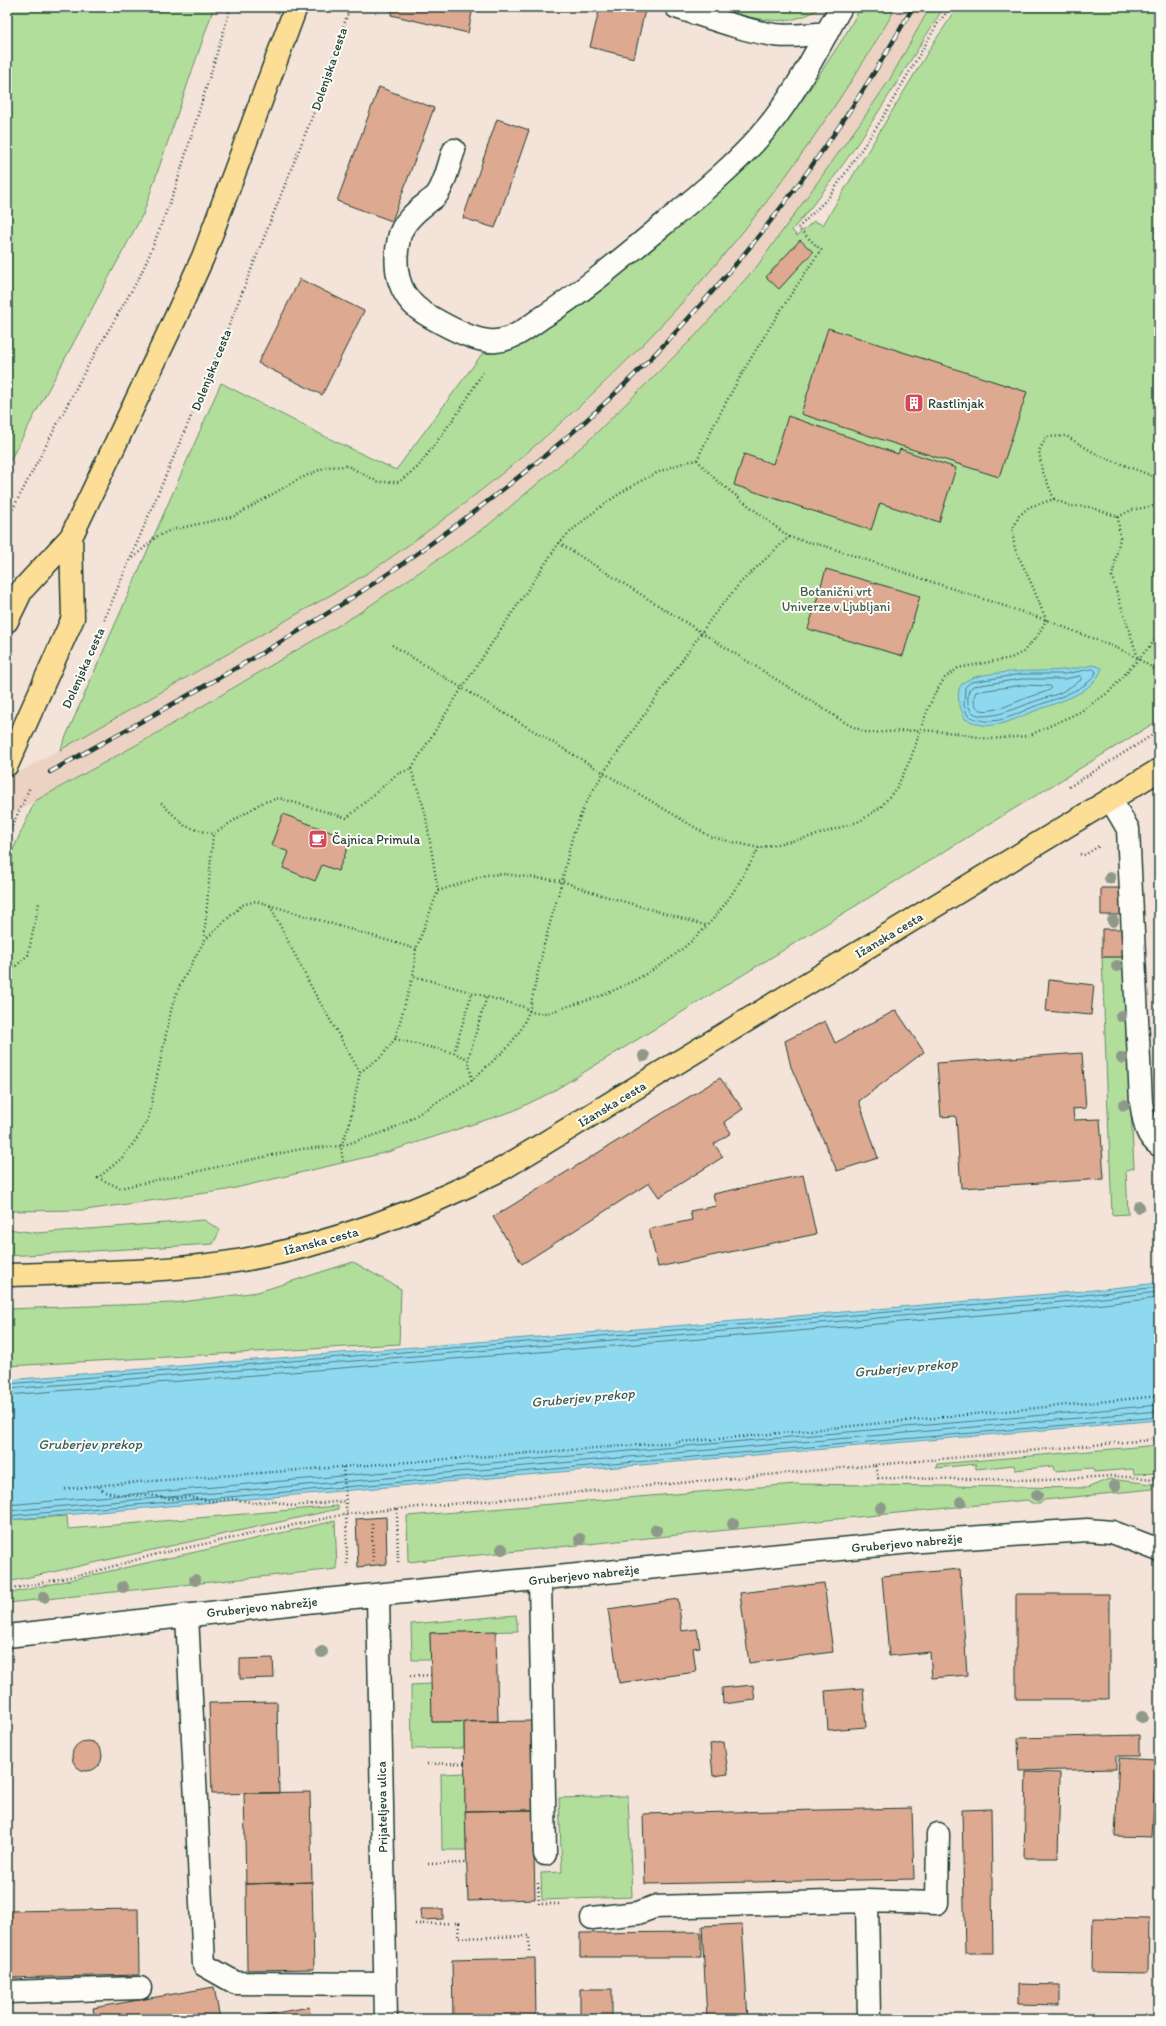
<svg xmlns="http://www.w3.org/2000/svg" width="1166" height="2026" font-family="Itim,sans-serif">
	<rect width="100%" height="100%" fill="#f3e3d8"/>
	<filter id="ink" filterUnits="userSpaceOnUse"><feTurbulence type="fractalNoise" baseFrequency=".025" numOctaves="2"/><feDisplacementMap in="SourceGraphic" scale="8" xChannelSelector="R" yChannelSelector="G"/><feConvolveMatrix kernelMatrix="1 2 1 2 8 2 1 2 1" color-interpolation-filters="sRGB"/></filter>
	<g filter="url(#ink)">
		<path fill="#ecd2c2" d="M896,7H930L890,79L832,164L758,265L696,335L586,443L487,526L356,615L147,739L7,817V779L189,677L398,553L485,488L559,427L610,379L717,262L804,151L879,40Z"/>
		<path fill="#b2de9c" stroke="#688e68" d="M7,7H214L143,214L7,466Z
			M711,7H821C796,25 770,22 741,15C731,13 721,11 711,7Z
			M861,7H896C876,44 853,78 830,113C715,286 569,432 400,551C362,579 319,601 278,625C205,667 133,708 60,750L221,383L324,436L396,470L482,354L501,352L518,347L567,315L650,251L712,196L758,149L803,99L844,37Z
			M930,7H944C896,83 851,162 792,230L797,236L814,221L823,225L934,42L958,7H1159V720L550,1093L513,1111L388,1152L227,1190L85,1210L7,1211V863L35,801L147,739L356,615L487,526L586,443L696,335L758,265L865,116L890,79Z
			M1102,957H1123L1134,1168L1126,1170L1128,1214L1112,1215Z
			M204,1220L220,1230L213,1244L7,1256V1229L37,1233Z
			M353,1262L401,1289L399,1344L7,1366V1309L174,1303L258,1292Z
			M1159,1445V1473L1134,1474L1133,1469L1094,1472L1093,1468L1055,1471L1054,1466L1015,1470L1014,1465L976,1469V1464L936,1468L937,1464Z
			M1109,1479L1153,1484V1489L1044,1500L1040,1504H1034L1027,1500L408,1562L407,1516L796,1484L1087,1488Z
			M338,1506V1509L7,1582V1520L67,1516L68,1529Z
			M335,1521L337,1569L7,1603V1594Z
			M516,1615L518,1631L430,1633L431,1660H412L411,1624Z
			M432,1684V1722H464V1748L412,1749L411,1685Z
			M465,1773L466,1850H442L441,1774Z
			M628,1796L632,1897L542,1900L541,1873L562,1872L559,1798Z"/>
		<path fill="#8fd9f0" stroke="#629ba5" d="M1093,665L1102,668C1094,694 1057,702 1035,711C1021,716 1009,723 994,725C984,727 975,723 965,719C961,709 954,694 962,684C974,669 1043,672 1063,670C1073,669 1083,667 1093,665Z
			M1159,1283V1420L7,1520V1380L773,1318L1084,1291Z"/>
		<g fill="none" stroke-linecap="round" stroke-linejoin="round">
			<path stroke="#4c7b7f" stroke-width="1" d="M1093,669L1096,671C1095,687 1047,702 1033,707C1020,712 1007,720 992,721C983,722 976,719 968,716L964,706L965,687L971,682L1022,674H1064Z
				M1081,676V680C1075,684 1067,689 1060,693C1050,697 1040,699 1030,703C1012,710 959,734 969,690L973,686L1022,679H1064Z
				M1023,685L1050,686L1052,688C1047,693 1036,694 1029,697C1019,700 980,721 975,704C973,700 974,696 976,692Z
				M7,1384L774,1322L1084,1295L1159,1287
				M7,1389L774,1327L1084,1300L1159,1292
				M7,1395L775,1333L1085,1306L1159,1298
				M7,1505L1159,1405
				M7,1511L1159,1411
				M7,1516L1159,1417"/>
		</g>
		<path fill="#dda990" stroke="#1f3d34" d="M393,7H473L468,33L391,15Z
			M600,7H633L645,10L634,58L590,47Z
			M379,87L434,108L392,221L337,201Z
			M497,119L529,130L495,228L463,218Z
			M800,240L813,252L779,289L766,277Z
			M300,279L364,311L322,395L258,363Z
			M828,328L1027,392L999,477L801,414Z
			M788,416L898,454L900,449L956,468L939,522L880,503L871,530L734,485L744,454L773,464Z
			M826,569L920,596L903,656L808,629Z
			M283,814L351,840L338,871L322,865L315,881L283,868L289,852L271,845Z
			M1101,888H1120L1121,915H1101Z
			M1102,929H1122L1123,957H1102Z
			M1049,980L1094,985L1091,1015L1046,1011Z
			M896,1010L924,1052L859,1101L878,1158L837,1171L791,1067L785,1041L825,1021L835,1043Z
			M1082,1053L1086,1108L1073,1109L1074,1120L1100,1119L1104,1179L961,1188L956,1116L941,1117L937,1063Z
			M720,1078L743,1109L724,1122L731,1133L714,1144L723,1157L659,1197L649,1183L522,1264L493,1217Z
			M803,1175L816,1234L658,1267L649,1229L692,1220L690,1211L716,1206L713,1194Z
			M386,1517L387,1564L358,1567L356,1519Z
			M960,1569L967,1675L932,1678L930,1652L889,1656L882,1576Z
			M824,1583L833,1652L749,1663L740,1593Z
			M1016,1594H1109V1699H1016Z
			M678,1599L682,1631L697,1629L700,1647L693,1648L696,1672L619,1683L608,1609Z
			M496,1631L498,1721L432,1722L430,1633Z
			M273,1658L274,1678L240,1679V1659Z
			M753,1685L755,1700L723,1704L722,1688Z
			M863,1688L866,1727L828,1730L825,1691Z
			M277,1702L279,1793L212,1794L209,1703Z
			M531,1721L533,1810L465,1811L464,1722Z
			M1139,1735V1756H1116V1769L1019,1771L1018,1738Z
			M72 1756a15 15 0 1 1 30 0a15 15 0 1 1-30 0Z
			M724,1742L728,1774L713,1776L710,1744Z
			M1119,1758L1156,1760L1152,1837L1115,1836Z
			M1026,1772L1060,1773L1058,1858H1024Z
			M310,1792L312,1882L246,1884L244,1793Z
			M912,1808L914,1879L645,1884L643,1814Z
			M991,1809L993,1953H965L962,1810Z
			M533,1810L535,1899L468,1901L465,1811Z
			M312,1882L314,1969L247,1970L246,1884Z
			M138,1909L139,1975L7,1978V1911Z
			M420,1909H443V1919L421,1920Z
			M1093,1918L1149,1919L1148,1973L1092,1972Z
			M742,1924L748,2019H707L702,1926Z
			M701,1932V1957H580V1933Z
			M535,1958L536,2019H453L452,1960Z
			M1018,1984L1060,1985V2005L1018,2004Z
			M214,1987L220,2019H95L93,2008Z
			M580,1989H612V2019H580Z
			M309,2007L311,2019H243Z"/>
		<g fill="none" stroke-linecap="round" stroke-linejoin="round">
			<defs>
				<path id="minor" d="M676,7C708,17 741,30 774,35C792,37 809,35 827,33
					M454,150C449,163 446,181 438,193C436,197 430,200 427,203C415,212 402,223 399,238C392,270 399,300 429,316C446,326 477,343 496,341C513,340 527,328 540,319C584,291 624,257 664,224C696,197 733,167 760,136C794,98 816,51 841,7
					M1111,800L1128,829L1141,1102C1144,1118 1144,1135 1159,1145
					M540,1579L545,1854
					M378,1595L386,2019
					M187,1615L204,1965L236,1983L385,1984
					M7,1636L324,1600L921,1541L1087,1530L1112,1532L1159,1550
					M867,1901L869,2019
					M592,1918L638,1913L654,1907L867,1901L937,1903L938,1834
					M7,1992L140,1988"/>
				<path id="major" d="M7,621L22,590L71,537L174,321L203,257L296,7
					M7,765L73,618L71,537
					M7,1275C85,1272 166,1273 243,1260C334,1244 420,1211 502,1169L1159,770"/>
			</defs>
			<use href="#minor" stroke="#1f3d34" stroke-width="25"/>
			<use href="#major" stroke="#1f3d34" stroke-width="25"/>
			<path stroke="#1f3d34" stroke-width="2.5" stroke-dasharray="1 3" stroke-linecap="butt" d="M697,460C732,385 774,318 821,250L798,228L829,197L880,122L938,23L951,7
				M697,460L716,480L789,537L828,547L1046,620L1129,653L1159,672
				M1054,499L1042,470L1039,451L1046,437L1066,436L1098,455L1155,477L1159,482
				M1118,517L1120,538L1112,577L1138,658
				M1118,517L1131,510L1159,505
				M7,520L86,369L139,278L149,256L175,189L231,7
				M559,543L849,725L868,733L922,730L955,733L989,739L1028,736L1080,712L1109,692L1159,636
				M133,558L156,537L171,530L235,516L297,480L326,467L348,466L378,482H399L418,467L462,407L483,372
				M104,620L216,358L316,107L350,7
				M392,645L462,688L711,837L759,848L814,836L860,821L881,807L897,787L911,758L926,714L935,693L945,678L958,668L1011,658L1023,652L1038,635L1046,620L1033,587L1015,549L1012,531L1019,516L1029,507L1054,499L1070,506L1090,507L1118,517
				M411,769L425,811L438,891L416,949L413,976L524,1007C537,1019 553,1011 569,1006C628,990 687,956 724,905C737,888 748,867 759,848
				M1069,787L1159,731
				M161,803L185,826L213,834L261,803L279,798L347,818L397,774L411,769L462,688L559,543C591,510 651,467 697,460
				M7,837L30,787
				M1080,854L1085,855L1099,846
				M7,886V888
				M438,891L486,875L503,874L562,881L591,892L708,926
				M270,906L314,992L360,1072L349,1126L341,1146L343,1163
				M204,940L213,834
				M416,949L256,901L242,905L204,941L179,987L172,1006L148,1119L139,1136L122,1158L98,1178L120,1188L301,1149L341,1146L390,1130L412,1118L472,1080L507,1048L520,1031L529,1012L544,945L562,881L572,838L585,804L604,772L713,616L741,582L789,537
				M7,974L28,955L39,903
				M395,1039L454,1053L468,1059
				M454,1053L472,992
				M360,1072L381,1057L395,1039L413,976
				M472,1080L468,1059L487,996
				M875,1465L1159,1439
				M343,1467L346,1501L347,1567
				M99,1487L105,1492L127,1496L150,1495L171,1499L189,1497L211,1501L233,1499L255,1503L272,1501L293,1506L346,1501
				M65,1489L125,1483L718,1439L1159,1396
				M397,1509L398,1562
				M372,1524L373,1564
				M7,1590L93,1572L157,1554L346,1514L397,1509L875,1465L878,1478L1046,1480L1110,1476L1159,1479
				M410,1676L431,1675
				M427,1764L464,1763
				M428,1864L467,1863
				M538,1883L539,1904H565
				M415,1924L459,1923L458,1938L529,1936V1953"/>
			<use href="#minor" stroke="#fdfcf7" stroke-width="22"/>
			<use href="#major" stroke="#fdde96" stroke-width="22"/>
			<defs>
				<path id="rail" d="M50,772C179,700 313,630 433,542C484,505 534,466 581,425C713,307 826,161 913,7"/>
			</defs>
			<use href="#rail" stroke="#1f3d34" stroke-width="4.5"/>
			<use href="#rail" stroke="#fdfcf7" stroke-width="3" stroke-dasharray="9" stroke-linecap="butt"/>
		</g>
		<g fill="#8e9989">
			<circle cx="1110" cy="878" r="6"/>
			<circle cx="1113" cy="921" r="6"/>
			<circle cx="1117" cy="966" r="6"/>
			<circle cx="1121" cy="1016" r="6"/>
			<circle cx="644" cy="1056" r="6"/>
			<circle cx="1122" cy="1058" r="6"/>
			<circle cx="1124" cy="1105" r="6"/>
			<circle cx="1139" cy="1207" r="6"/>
			<circle cx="1115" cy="1486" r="6"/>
			<circle cx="1037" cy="1495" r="6"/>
			<circle cx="961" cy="1502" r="6"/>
			<circle cx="881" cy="1508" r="6"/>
			<circle cx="733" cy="1524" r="6"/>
			<circle cx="656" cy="1530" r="6"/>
			<circle cx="580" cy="1539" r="6"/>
			<circle cx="502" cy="1549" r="6"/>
			<circle cx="195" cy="1580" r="6"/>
			<circle cx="123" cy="1587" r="6"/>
			<circle cx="44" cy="1597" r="6"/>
			<circle cx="322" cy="1652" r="6"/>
			<circle cx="1142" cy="1717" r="6"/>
		</g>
	</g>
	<defs>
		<symbol id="building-square" viewBox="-11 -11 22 22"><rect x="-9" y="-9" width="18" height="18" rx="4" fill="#d1495b" stroke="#fdfcf7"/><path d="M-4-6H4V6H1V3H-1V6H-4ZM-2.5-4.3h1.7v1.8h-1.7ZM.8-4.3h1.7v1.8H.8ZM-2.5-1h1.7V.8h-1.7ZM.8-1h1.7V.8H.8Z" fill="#fff"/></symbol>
		<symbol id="cafe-square" viewBox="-11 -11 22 22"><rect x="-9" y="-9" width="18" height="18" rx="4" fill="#d1495b" stroke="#fdfcf7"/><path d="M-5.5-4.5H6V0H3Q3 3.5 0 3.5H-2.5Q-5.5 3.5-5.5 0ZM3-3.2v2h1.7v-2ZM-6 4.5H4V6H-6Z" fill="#fff"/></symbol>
	</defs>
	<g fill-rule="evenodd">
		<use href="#building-square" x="903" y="392" width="22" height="22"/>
		<use href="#cafe-square" x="307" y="828" width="22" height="22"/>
	</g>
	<g text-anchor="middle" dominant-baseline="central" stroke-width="4" stroke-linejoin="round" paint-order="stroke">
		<g font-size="13" fill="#1f3d34" stroke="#fdfcf7">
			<text transform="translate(329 69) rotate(-71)">Dolenjska cesta</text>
			<text transform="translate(211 370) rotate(-68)">Dolenjska cesta</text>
			<text transform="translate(83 668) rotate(-66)">Dolenjska cesta</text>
			<text transform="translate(889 935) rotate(-31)">Ižanska cesta</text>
			<text transform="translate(612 1104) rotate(-31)">Ižanska cesta</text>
			<text transform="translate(321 1241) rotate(-15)">Ižanska cesta</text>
			<text transform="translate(907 1543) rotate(-5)">Gruberjevo nabrežje</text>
			<text transform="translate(584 1575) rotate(-6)">Gruberjevo nabrežje</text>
			<text transform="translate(262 1607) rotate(-6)">Gruberjevo nabrežje</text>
			<text transform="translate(382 1807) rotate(-91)">Prijateljeva ulica</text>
		</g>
		<g font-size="13" fill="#1f3d34" stroke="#fdfcf7" text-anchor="start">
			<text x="928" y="403">Rastlinjak</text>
			<text x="332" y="839">Čajnica Primula</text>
		</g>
		<g font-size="13" fill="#3c5d49" stroke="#fdfcf7">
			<text x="836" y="591">Botanični vrt<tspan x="836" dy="15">Univerze v Ljubljani</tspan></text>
		</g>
		<g font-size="14" font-style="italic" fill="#355c5a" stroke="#fdfcf7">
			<text transform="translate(906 1368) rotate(-5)">Gruberjev prekop</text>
			<text transform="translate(583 1398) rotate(-5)">Gruberjev prekop</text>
			<text x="90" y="1444">Gruberjev prekop</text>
		</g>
	</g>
	<rect width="1166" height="2026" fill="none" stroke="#fdfcf7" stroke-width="24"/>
	<rect x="12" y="12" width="1142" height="2002" fill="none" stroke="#1f3d34" stroke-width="1.5" filter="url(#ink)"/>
</svg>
